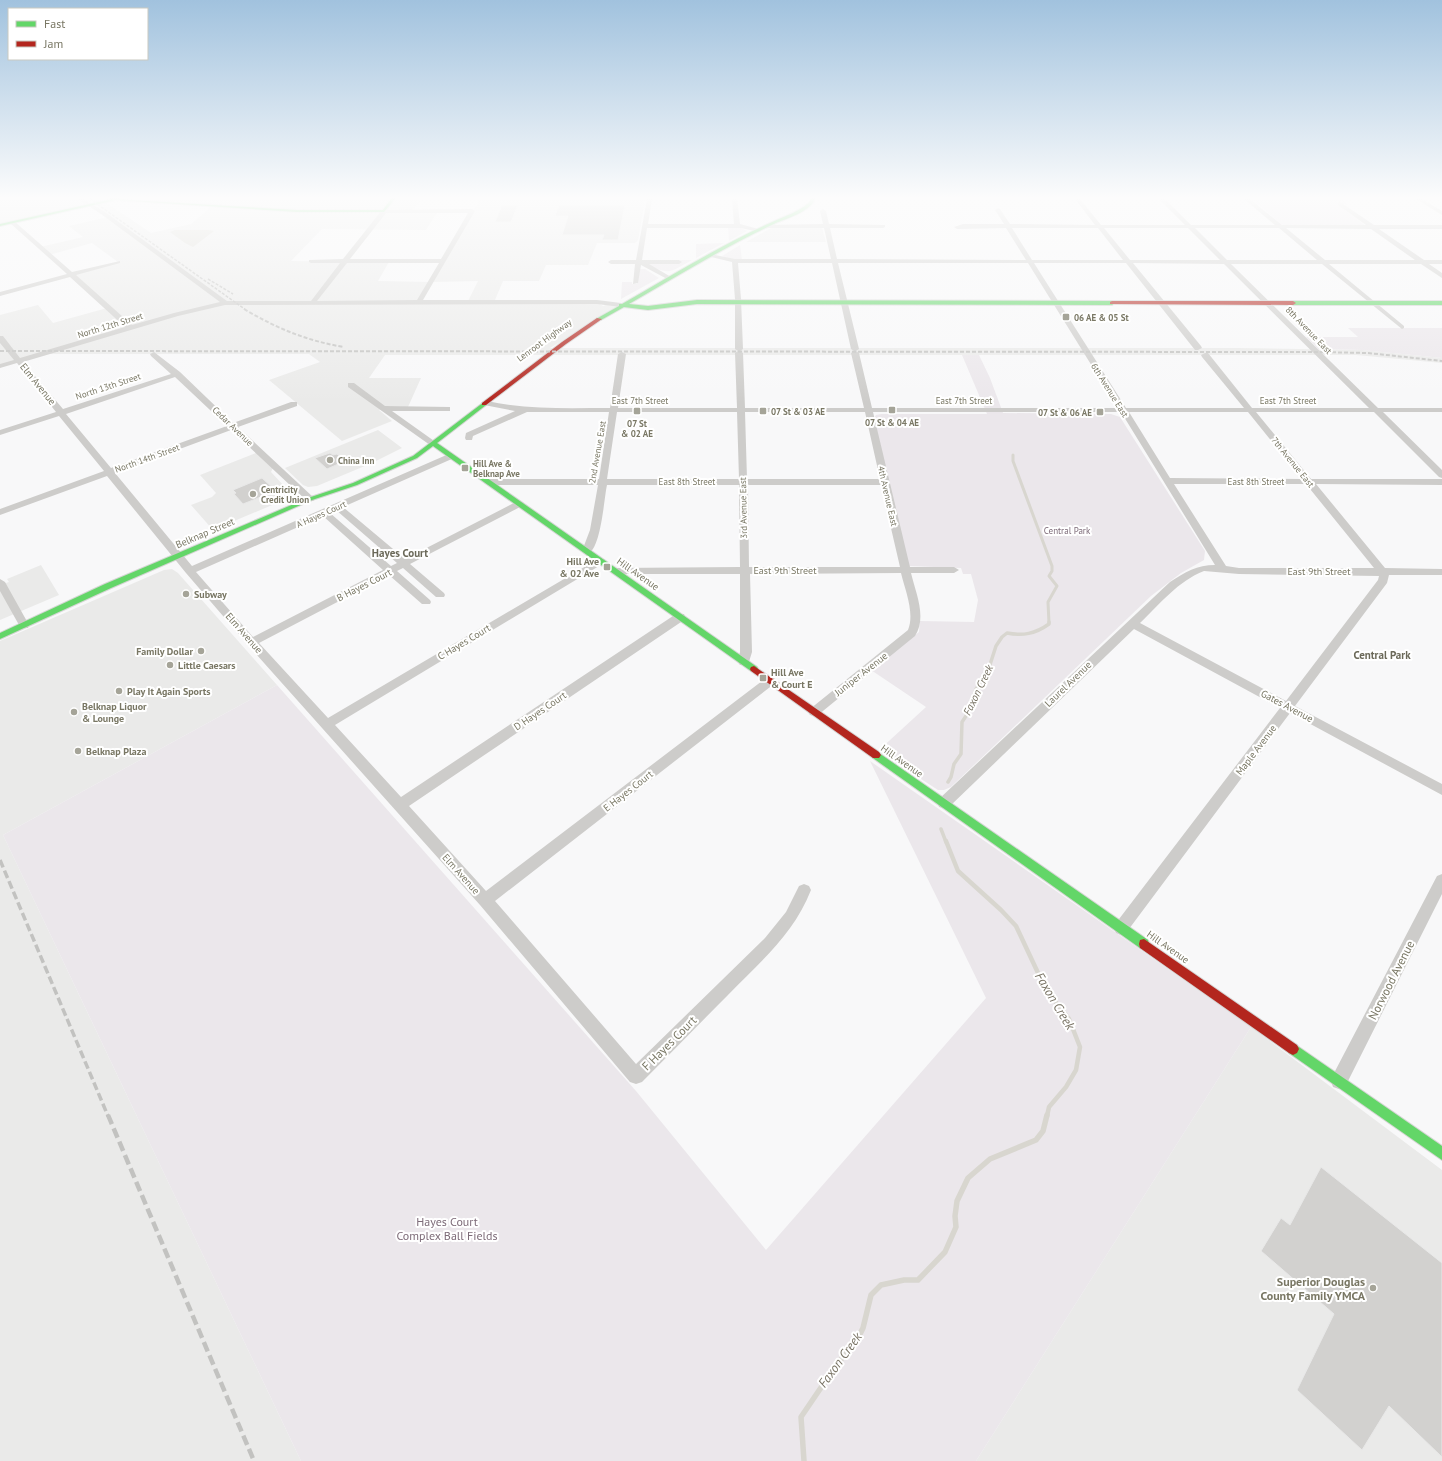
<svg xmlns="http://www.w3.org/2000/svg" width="1442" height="1461" font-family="'PT Sans',sans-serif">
	<rect width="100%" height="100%" fill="#f8f8f9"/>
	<path fill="#eaeae9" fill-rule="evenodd" d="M0,199H422L413,210L438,211L426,230L322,229L291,261L389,262L378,281L431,282L420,302H597L603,306L611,303L621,305L550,348H1237L1362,350L1442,358V363L1356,355H385L369,378H421L408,407L388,406L379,410L392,421L342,441L269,380L320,362L309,354H42L0,366V315L38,305L53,323L107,308L72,275L118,262L92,243L49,255L40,247L83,237L69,226L108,217L90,205L0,225ZM105,202V201L212,206L191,224L151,233Z
		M480,199H643L644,206L638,240L635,243H597L588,265H546L539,281H503L495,300L468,301L478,281L433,282Z
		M773,227L822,228L826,242H746Z
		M378,430L402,448L372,463L317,486L308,487L303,485L285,468Z
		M256,453L273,468L271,472L284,486L289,487L296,495L213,530L191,505L212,497L216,493L200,475Z
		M41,565L59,595L0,620V585L9,582L7,579Z
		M172,569L178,573L277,685L3,835L301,1461H0V641L164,570Z
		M1251,1027L1442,1170V1461H976Z"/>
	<path fill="#ebe7eb" d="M1252,199H1340L1348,204H1337L1366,226L1284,225L1281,224Z
		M728,227L741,228L747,231L729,241Z
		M724,243L696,258V244Z
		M740,245L742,260L730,259L722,256Z
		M680,260H692C671,271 671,276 648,265L647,263H679Z
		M640,269H645L659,278L621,299L622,282H632V284H637Z
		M1348,328H1442V358L1362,350L1318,349L1306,337H1358Z
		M962,355H979L990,378L1003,413L1111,414L1120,417L1205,551L1204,560L1181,573L1151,596L951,787L944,790H938L878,751L926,707L871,670L919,632L920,621L974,622L978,600L971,574H963L961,568L908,566L874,418L876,415L881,414H987Z
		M277,685L636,1091L766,1250L986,998L870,761L1251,1027L976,1461H301L3,835Z"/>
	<path fill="#d8d6cf" d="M175,230H209L214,231L193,247L185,243L170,232Z"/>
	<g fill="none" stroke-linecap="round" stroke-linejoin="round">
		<path stroke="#d8d6cf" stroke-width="3" d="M1013,455V461L1052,566V571L1049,576L1057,586L1048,602L1049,623"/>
		<path stroke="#d8d6cf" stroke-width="3.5" d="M948,782L951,777L954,764L961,754L962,722L968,713L976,689L987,674L996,646L1002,637L1007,633C1023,636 1035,634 1049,624V622
			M941,829L946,842"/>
		<path stroke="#d8d6cf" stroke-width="4.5" d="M946,841L958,871L1001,910L1016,926L1046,990L1069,1019L1080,1047L1076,1070L1066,1087L1049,1107L1047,1116"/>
		<path stroke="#d8d6cf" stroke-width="5.5" d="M804,1461L801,1417L837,1364L856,1342L863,1328L871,1295L881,1285L904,1280H918L945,1252L956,1227L955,1216L957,1201L968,1178L990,1159L1036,1140L1043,1131L1047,1115"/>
	</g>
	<path fill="#d2d1cf" stroke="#e8e8e8" d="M502,205H518L511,222H495Z
		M559,205H625L618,240H602L604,235H562L568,216H555Z
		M330,453L333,455L337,454L345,461L327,469L315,458Z
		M262,478L276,491L243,504L234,494L236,493L233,490Z
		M1321,1167L1442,1263V1457L1389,1406L1362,1450L1297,1390L1334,1314L1261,1251L1281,1218L1290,1225Z"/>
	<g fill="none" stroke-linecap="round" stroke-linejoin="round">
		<defs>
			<path id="fast" d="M112,199L297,210H383L391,199H395L384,212H297L116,200L0,226V224Z
				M811,199H815C810,212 787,218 774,224C724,247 676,277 629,304L648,306L697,300L1112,301L1115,303L1112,305L697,304L648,310L624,307L601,320L596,319L619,306V304H622C671,276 719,246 770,223C780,218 807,209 811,199Z
				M1442,301V305H1293L1290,303L1293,301Z
				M484,402L486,403V405L437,443L757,667L758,669L757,671H751L433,446L417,458L357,485L312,500L111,588L0,639V633L105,584L308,498L353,483L413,456Z
				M876,751L1148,940L1149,944L1148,948L1144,949L1140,948L873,758L871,755L873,752Z
				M1293,1043L1442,1146V1160L1289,1053L1287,1049L1289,1045Z"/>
			<path id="jam" d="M1112,301H1293L1296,303L1293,305L1110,304V302Z
				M597,318L602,319L566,344L486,405H482V403L562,342Z
				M754,666L879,752L881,755L879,758H873L751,671L750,669L751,667Z
				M1144,939L1297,1045L1299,1049L1297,1053L1293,1055L1289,1053L1140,948L1139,944L1140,940Z"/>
		</defs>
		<use href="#fast" stroke="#d5d5d4" stroke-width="2"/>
		<use href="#jam" stroke="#d5d5d4" stroke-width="2"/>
		<path fill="#cdccca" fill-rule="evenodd" d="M78,199H83L105,212L227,301H311L340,263H311L309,262V260L343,259L382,210L472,209L475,211L423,300H597L621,303L624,305L621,307L597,304L225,305L178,316L23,362L63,409L171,374L151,356L150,354L154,352L180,372L233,423L291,402H297V406L238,427L313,497L315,499L313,501H307L231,430L115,473L192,566L451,453L455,456L454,458L343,507L405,559L516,502H522L524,504L522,506L410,564L444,593L445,595L444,597H436L403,568L397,571L430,600L431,602L430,604H422L389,575L259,643L328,718L598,559H604L606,561L604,563L335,725L401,797L676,614H684L685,617L684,620L409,806L486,891L766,678L770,677L774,678L776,681L774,684L495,901L636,1064L765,938L786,912L799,886L804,884L809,886L811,890C794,934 760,962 728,995C699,1024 671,1053 642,1082L636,1084L630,1082L480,905L248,645L186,573L107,476L0,515V509L104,471L59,416L0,435V430L56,412L17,363L0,368V364L14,360L0,343V336H3L20,358L125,327L70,277L0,296V292L67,274L10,223V221H14L72,272L120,261V263L76,275L132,325L174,313L220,302L101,214ZM386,213H468L441,259H350ZM347,263H439L417,300L317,301ZM175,377L227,426L111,468L66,414ZM336,510L397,563L391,566L330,513ZM323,516L383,570L253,637L196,572Z
			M647,199H652L648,224H734L732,199H737L740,224L762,230L759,232L741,228H647L642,260H679L682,262L679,264H649L671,277L672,278L669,280L641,265L638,283L633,284L635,264H611L608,262L611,260H636Z
			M1075,199H1080L1101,225H1185L1159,199H1165L1191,225H1275L1244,199H1250L1282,225H1366L1338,205V203L1340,202L1374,225H1442V229H1379L1424,260H1442V264H1429L1442,273V278L1421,264H1329L1404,326V328L1402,329L1322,264H1231L1378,408H1442V412H1383L1442,470V478L1439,477L1374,412H1256L1311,479H1442V485L1316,484L1385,568L1442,569V575H1389L1387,583L1295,706L1442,784V795L1290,713L1126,933L1121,935L1116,933L1114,928L1116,923L1280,708L1134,629L949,807L944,808L939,807L938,803L939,799L1170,582C1185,572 1197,565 1215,565L1121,412H873L910,567H954L959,570L954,573H911C916,594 927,617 915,636L818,715L814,716L810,715L808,712L810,709L908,630C915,613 905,590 901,573L750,574L752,652L748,665H740L738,662L740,652V574H615L610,571L615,568L740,567L739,485H607C604,498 601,551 587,554L582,551L590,530L598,485H488L484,482L488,479H599L609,412H527L473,436L472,440H466L465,438L466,433L515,411L484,405L483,403L487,401C528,410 569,408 610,408L618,354L622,352L626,354L618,408H737L735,353L738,351L735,349V299L732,262L707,256L710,254L735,259H831L824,228H766L764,227V225L823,224L820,211L823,209L826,211L829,224L885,225V227L883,228H830L837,259L1026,260L1006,228L957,229L954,227L963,224H1004L995,210L998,208L1000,209L1010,224L1095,225ZM1012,228H1098L1123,260H1032ZM1104,228H1188L1220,260H1130ZM1195,228H1279L1317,260H1227ZM1286,228L1371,229L1415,260H1325ZM738,263H832L851,349L854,351L851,353L864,408H745L743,353L740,351L743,349L741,299ZM838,263H1028L1118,408H872L859,353L856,351L859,349ZM1034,263H1126L1195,350H1198L1202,348L1201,346L1133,263L1224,264L1369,408H1252L1208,353H1205L1201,355L1202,357L1244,408H1126ZM617,412H737L739,479H607ZM745,412H865L880,479H747ZM1129,412H1248L1302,479L1170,478ZM1174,484H1306L1374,568H1239L1226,566ZM748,485H881L900,567H749ZM1204,571L1239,574L1379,576L1378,580L1286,701L1140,623C1160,604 1178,581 1204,571Z
			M1416,199H1422L1442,211V215Z
			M348,383H354L385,406L450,407V411H392L437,443L436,445H430L348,387Z
			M0,579L5,582L29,625L28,628H20L19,625L0,591Z
			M1442,874V894L1345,1087L1339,1089L1333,1087L1331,1081L1333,1075L1437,876Z"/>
		<use href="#fast" fill="#63d668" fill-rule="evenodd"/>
		<use href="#jam" fill="#b3261e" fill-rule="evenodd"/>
		<path stroke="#c2c2c0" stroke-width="1.5" stroke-dasharray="3 1.5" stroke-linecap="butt" d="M90,199L246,310
			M208,279L233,294"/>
		<path stroke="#c2c2c0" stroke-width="2" stroke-dasharray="4 2" stroke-linecap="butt" d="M244,309C276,328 307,341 344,347
			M0,351L1317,352L1368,353L1442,361"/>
		<path stroke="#c2c2c0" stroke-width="3.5" stroke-dasharray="8 3.5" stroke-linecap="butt" d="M0,860L108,1116"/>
		<path stroke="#c2c2c0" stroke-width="4.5" stroke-dasharray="10 4.5" stroke-linecap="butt" d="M108,1115L254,1461"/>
	</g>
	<linearGradient id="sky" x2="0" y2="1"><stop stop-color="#a1c2de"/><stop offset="0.49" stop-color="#fcfcfc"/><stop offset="1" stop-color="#fcfcfc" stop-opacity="0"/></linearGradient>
	<rect width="1442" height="403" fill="url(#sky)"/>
	<g fill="#a5a498" stroke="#fff" stroke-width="1.5">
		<rect x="1062" y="313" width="8" height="8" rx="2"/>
		<rect x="888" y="406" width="8" height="8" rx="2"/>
		<rect x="633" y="407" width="8" height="8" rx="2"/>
		<rect x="759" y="407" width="8" height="8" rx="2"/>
		<rect x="1096" y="408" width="8" height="8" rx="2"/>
		<circle cx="330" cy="460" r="4"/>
		<rect x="461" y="464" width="8" height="8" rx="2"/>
		<circle cx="253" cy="494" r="4"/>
		<rect x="603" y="563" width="8" height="8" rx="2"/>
		<circle cx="186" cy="594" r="4"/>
		<circle cx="201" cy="651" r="4"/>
		<circle cx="170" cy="665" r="4"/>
		<rect x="759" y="674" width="8" height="8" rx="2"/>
		<circle cx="119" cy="691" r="4"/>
		<circle cx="74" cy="712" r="4"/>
		<circle cx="78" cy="751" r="4"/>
		<circle cx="1373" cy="1288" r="4"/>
	</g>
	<g text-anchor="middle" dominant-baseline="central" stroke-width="4" stroke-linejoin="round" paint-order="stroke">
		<g font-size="9" font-weight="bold" fill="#797764" stroke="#fff" text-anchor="start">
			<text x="1074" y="317">06 AE &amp; 05 St</text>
			<text x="771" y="411">07 St &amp; 03 AE</text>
			<text x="1092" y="412" text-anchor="end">07 St &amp; 06 AE</text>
			<text x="892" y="422" text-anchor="middle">07 St &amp; 04 AE</text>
			<text x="637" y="423" text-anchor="middle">07 St<tspan x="637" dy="10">&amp; 02 AE</tspan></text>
			<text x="338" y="460">China Inn</text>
			<text x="473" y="463">Hill Ave &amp;<tspan x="473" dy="10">Belknap Ave</tspan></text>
			<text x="261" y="489">Centricity<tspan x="261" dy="10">Credit Union</tspan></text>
		</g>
		<g font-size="9" fill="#797764" stroke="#fff">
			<text transform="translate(110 325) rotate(-17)">North 12th Street</text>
			<text transform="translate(1309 330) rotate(46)">8th Avenue East</text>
			<text transform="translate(544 340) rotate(-36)">Lenroot Highway</text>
			<text transform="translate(108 386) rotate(-18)">North 13th Street</text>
			<text transform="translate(1110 390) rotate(58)">6th Avenue East</text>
			<text x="640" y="400">East 7th Street</text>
			<text x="964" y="400">East 7th Street</text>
			<text x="1288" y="400">East 7th Street</text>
			<text transform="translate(233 426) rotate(44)">Cedar Avenue</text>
			<text transform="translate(597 452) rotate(-80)">2nd Avenue East</text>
			<text transform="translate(147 458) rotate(-20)">North 14th Street</text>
			<text transform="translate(1293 462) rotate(51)">7th Avenue East</text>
			<text x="687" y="481">East 8th Street</text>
			<text x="1256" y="481">East 8th Street</text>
			<text transform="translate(888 496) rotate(77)">4th Avenue East</text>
			<text transform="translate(743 508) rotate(-91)">3rd Avenue East</text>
			<text transform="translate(321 514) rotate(-24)">A Hayes Court</text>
		</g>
		<g font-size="9" fill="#7d6b78" stroke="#fff">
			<text x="1067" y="530">Central Park</text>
		</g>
		<g font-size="10" fill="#797764" stroke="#fff">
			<text transform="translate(38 384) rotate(51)">Elm Avenue</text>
			<text transform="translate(205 533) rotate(-23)">Belknap Street</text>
			<text x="785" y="570">East 9th Street</text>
			<text x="1319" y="571">East 9th Street</text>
			<text transform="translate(638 574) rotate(35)">Hill Avenue</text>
			<text transform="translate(364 585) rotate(-27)">B Hayes Court</text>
			<text transform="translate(244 633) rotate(49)">Elm Avenue</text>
			<text transform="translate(464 642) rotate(-31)">C Hayes Court</text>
			<text transform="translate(861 674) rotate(-38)">Juniper Avenue</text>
			<text transform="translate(1068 684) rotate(-44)">Laurel Avenue</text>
			<text transform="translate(1287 706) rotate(28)">Gates Avenue</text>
			<text transform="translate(540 711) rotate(-34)">D Hayes Court</text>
			<text transform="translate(1256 750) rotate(-53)">Maple Avenue</text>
			<text transform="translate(902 761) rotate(35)">Hill Avenue</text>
			<text transform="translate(628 791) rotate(-38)">E Hayes Court</text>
			<text transform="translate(461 874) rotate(48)">Elm Avenue</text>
			<text transform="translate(1168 947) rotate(35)">Hill Avenue</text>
		</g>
		<g font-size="10" font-weight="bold" fill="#797764" stroke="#fff" text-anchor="start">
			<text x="599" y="561" text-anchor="end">Hill Ave<tspan x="599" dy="12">&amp; 02 Ave</tspan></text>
			<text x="194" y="594">Subway</text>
			<text x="193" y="651" text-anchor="end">Family Dollar</text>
			<text x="178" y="665">Little Caesars</text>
			<text x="771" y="672">Hill Ave<tspan x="771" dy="12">&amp; Court E</tspan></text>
			<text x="127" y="691">Play It Again Sports</text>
			<text x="82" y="706">Belknap Liquor<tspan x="82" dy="12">&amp; Lounge</tspan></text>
			<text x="86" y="751">Belknap Plaza</text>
		</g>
		<g font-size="11" font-weight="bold" fill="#6b6959" stroke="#fff">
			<text x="400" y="553">Hayes Court</text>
			<text x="1382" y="655">Central Park</text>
		</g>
		<g font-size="11" font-style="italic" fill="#787263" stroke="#fff">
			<text transform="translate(978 690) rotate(-64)">Faxon Creek</text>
		</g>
		<g font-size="12" fill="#797764" stroke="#fff">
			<text transform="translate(1391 980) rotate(-63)">Norwood Avenue</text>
			<text transform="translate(669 1043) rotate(-45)">F Hayes Court</text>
		</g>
		<g font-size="12" fill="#7d6b78" stroke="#fff">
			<text x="447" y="1221">Hayes Court<tspan x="447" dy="14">Complex Ball Fields</tspan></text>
		</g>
		<g font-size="12" font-weight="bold" fill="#797764" stroke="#fff" text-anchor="end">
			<text x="1365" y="1281">Superior Douglas<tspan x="1365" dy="14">County Family YMCA</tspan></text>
		</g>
		<g font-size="13" font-style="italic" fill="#787263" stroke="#fff">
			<text transform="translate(1055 1001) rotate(59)">Faxon Creek</text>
			<text transform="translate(840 1360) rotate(-54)">Faxon Creek</text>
		</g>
	</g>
	<rect x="8" y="8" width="140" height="52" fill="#ffffff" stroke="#c9c9c1"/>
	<rect x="16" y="21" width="20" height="6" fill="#63d668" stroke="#c9c9c1"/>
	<text x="44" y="28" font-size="12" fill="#797764">Fast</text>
	<rect x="16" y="41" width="20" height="6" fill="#b3261e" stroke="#c9c9c1"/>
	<text x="44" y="48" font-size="12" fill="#797764">Jam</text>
</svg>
